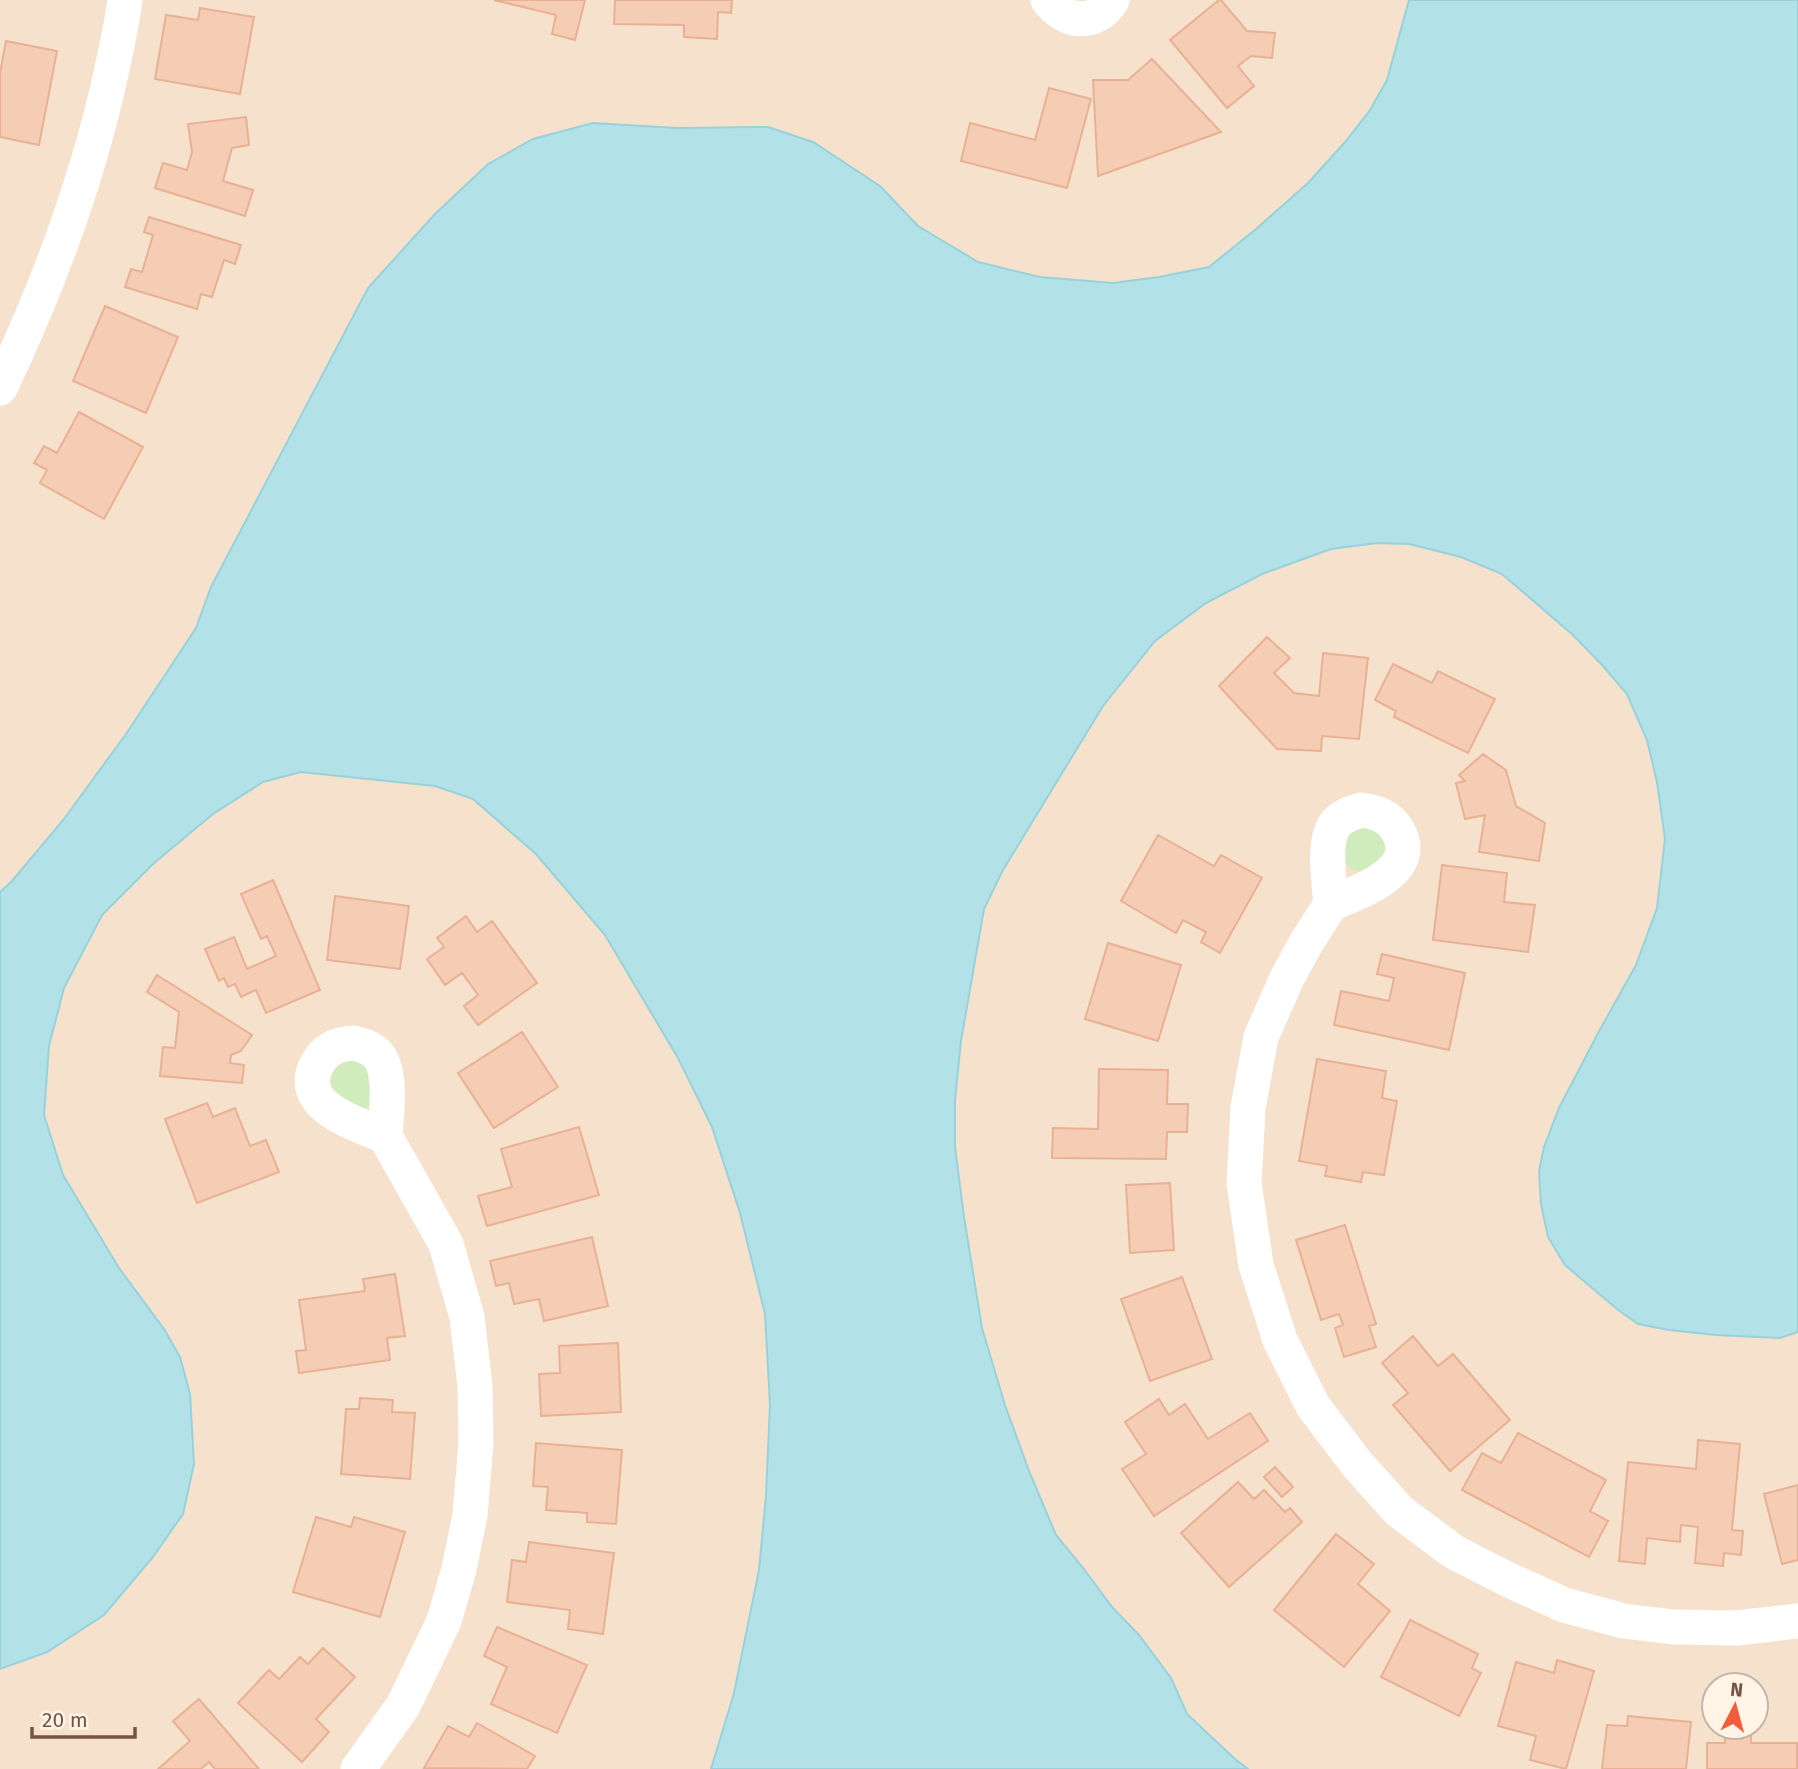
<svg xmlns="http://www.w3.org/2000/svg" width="1798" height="1769" font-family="'Fira Sans',sans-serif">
	<rect width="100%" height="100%" fill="#fef1de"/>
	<path fill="#f6e2cc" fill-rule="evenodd" d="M0,0H1798V1769H0ZM1714,1685H1756V1727H1714Z"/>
	<path fill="#d1ecbc" d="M1372,825L1392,850L1363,874L1349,868L1344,861V838L1349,831Z
		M352,1060L369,1063L374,1101L367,1107L359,1110L333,1097C329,1077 330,1066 352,1060Z"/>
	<path fill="#b2e2e8" stroke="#97d2db" stroke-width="2" d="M1409,0H1798V1332L1780,1338L1716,1335L1669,1330L1638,1324L1617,1309L1565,1265L1548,1237L1541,1204L1539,1171L1544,1147L1559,1108L1597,1035L1636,965L1657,908L1665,839L1657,782L1647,740L1627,694L1603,666L1573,635L1502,574L1461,557L1409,544L1377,543L1331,549L1262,574L1206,603L1155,641L1103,706L1003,870L984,909L961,1041L955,1100V1147L964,1217L982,1328L1005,1405L1029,1471L1056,1535L1084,1569L1112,1607L1139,1635L1171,1678L1187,1714L1235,1759L1248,1769H711L734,1693L759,1570L766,1496L770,1405L765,1314L740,1213L712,1127L678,1058L605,935L536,854L473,799L435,786L301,772L263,782L213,814L154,863L102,915L64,988L49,1046L44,1115L63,1175L119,1268L164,1329L180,1357L190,1394L194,1464L183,1514L153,1557L104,1615L47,1652L0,1669V892L12,881L64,819L126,734L196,628L211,587L368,288L435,214L488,164L533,139L593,123L677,128L768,127L813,142L880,186L918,226L978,262L1040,277L1113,283L1159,277L1209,267L1256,229L1308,183L1346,141L1370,110L1387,80Z"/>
	<path fill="#f5ccb4" stroke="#e9b193" stroke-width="2" d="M494,0H585L575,40L552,34L556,15Z
		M615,0H732L731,13L718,12L717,39L684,37V25L614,24Z
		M1219,0H1221L1247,31L1275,33L1272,58L1251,56L1238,66L1254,86L1227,108L1170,40Z
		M200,8L254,17L240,94L155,79L166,15L198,20Z
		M6,41L57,51L39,145L0,137V73Z
		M1152,59L1221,132L1098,176L1093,80H1128Z
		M1049,88L1091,99L1067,188L961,161L970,123L1035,140Z
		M246,117L249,145L232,148L223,181L253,190L245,216L155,188L163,163L187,170L192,152L188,124Z
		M149,217L241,245L235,264L224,260L212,297L201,294L197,309L125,287L131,269L142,272L153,235L144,232Z
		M105,306L178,337L146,413L73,381Z
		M79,412L143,447L104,519L40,483L47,470L34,463L44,446L57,453Z
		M1267,637L1290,658L1274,673L1294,693L1319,696L1323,653L1368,658L1359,739L1322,736L1321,751L1277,749L1219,686Z
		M1393,664L1432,683L1438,671L1495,699L1468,753L1394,717L1396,711L1375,700Z
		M1483,754L1506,770L1516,806L1545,823L1539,861L1479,852L1485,815L1465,819L1456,783L1465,781L1459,775Z
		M1158,835L1214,866L1221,855L1262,878L1220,953L1201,942L1206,932L1183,920L1176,933L1121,901Z
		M1442,865L1507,873L1504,902L1535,905L1528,952L1433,940Z
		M273,880L320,990L266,1013L256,990L241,997L235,984L228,987L224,978L219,981L205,949L234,937L247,969L276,956L267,936L261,939L241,894Z
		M335,896L409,906L400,969L327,960Z
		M466,916L477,932L492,921L537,983L478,1025L464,1006L478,995L462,973L445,985L427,959L444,947L437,938Z
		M1108,943L1181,965L1158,1041L1085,1019Z
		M1382,954L1465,973L1449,1050L1334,1025L1341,991L1389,1001L1394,978L1377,974Z
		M157,975L252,1035L241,1051L231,1055L230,1063L244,1065L242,1083L160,1076L163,1047L175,1048L179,1012L147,992Z
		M522,1032L558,1087L494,1128L458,1073Z
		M1317,1059L1386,1071L1382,1098L1397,1101L1384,1175L1363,1172L1361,1182L1325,1176L1327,1166L1299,1161Z
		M1099,1069L1168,1070L1167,1104H1188L1187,1132H1167L1166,1159L1052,1158L1053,1128L1098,1129Z
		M207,1103L213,1117L235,1108L250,1146L266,1140L279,1172L197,1203L165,1119Z
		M579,1127L599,1195L487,1226L478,1196L512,1187L501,1149Z
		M1170,1183L1174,1250L1130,1253L1126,1185Z
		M1345,1225L1376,1324L1369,1326L1376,1347L1344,1357L1335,1328L1343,1325L1339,1314L1321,1320L1296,1240Z
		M592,1237L608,1306L544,1321L539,1299L514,1304L509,1283L496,1286L490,1261Z
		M395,1274L405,1336L387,1338L390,1360L299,1373L296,1351L306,1350L299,1300L365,1291L363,1279Z
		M1182,1277L1212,1359L1150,1381L1121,1299Z
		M1413,1336L1438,1366L1453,1354L1510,1420L1450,1471L1393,1405L1408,1393L1382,1363Z
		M618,1343L621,1412L541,1416L539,1374L560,1373L559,1346Z
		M360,1398L393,1400L392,1412L415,1413L410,1479L341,1474L346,1409H359Z
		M1159,1399L1169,1415L1185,1404L1208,1439L1250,1413L1268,1441L1154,1516L1122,1469L1146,1454L1125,1422Z
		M1518,1433L1606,1480L1590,1511L1608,1521L1589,1557L1462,1490L1482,1453L1501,1463Z
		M1698,1440L1740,1444L1732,1530L1743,1531L1741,1555L1724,1553L1723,1566L1695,1563L1698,1527L1681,1525L1680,1542L1647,1538L1645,1564L1619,1561L1628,1462L1696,1469Z
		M536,1443L622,1450L616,1524L587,1522V1513L546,1510L548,1487L533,1486Z
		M1275,1467L1293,1487L1282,1497L1264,1477Z
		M1238,1482L1254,1499L1264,1490L1285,1512L1290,1508L1302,1522L1229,1587L1181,1533Z
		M1798,1485V1560L1782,1564L1764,1494Z
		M316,1517L351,1527L354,1517L405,1532L380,1617L293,1592Z
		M1336,1534L1374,1564L1358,1584L1390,1611L1344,1667L1274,1610Z
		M529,1542L614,1553L603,1634L568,1629L570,1610L507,1602L512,1560L526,1562Z
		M1410,1620L1478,1654L1472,1668L1481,1673L1459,1716L1381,1677Z
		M497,1627L587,1665L557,1733L491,1704L507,1667L484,1656Z
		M323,1648L355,1677L316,1719L329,1732L302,1762L238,1703L269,1670L279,1679L300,1657L308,1664Z
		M1557,1660L1594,1671L1566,1769L1530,1760L1536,1736L1498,1726L1516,1662L1554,1673Z
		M199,1699L259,1769H215L209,1762L201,1769H158L190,1741L173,1721Z
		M1628,1716L1691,1722L1686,1769H1602L1607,1725L1627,1726Z
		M477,1723L535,1756L527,1769L424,1768L448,1726L469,1737Z
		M1725,1727H1751V1743H1797V1769H1707V1743H1725Z"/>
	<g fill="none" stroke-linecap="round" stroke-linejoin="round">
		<path stroke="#fff" stroke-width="35" d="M1048,0C1065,23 1096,27 1112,0
			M0,388C49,285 88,180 112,69C117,46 122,23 125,0
			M1361,810C1377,812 1389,816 1398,831C1421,872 1358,892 1331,904C1329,883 1322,838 1337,822C1344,815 1352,813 1361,810Z
			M1331,904L1306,943L1287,978L1261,1037L1248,1108L1244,1183L1256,1265L1280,1340L1313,1406L1357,1464L1399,1511L1454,1552L1509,1580L1564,1605L1624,1621L1673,1627L1736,1628L1798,1621
			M353,1043C362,1045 370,1047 377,1054C393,1071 386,1115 385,1136C357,1124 294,1106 317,1064C325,1049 337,1044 353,1043Z
			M358,1769L403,1706L444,1621L459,1569L470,1515L476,1443L475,1386L467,1317L446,1244L385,1136"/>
	</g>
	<g transform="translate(1735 1706) rotate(6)"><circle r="33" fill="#fff4e6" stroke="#c8b4a6" stroke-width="2"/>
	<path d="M0-5L12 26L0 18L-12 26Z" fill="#f25c3a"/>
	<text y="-10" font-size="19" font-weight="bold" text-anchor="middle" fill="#755445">N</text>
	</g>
	<path d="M32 1727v10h103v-10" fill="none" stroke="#755445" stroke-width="3.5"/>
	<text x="42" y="1727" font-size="21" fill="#755445" stroke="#fff4e6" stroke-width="5" paint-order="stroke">20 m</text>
</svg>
